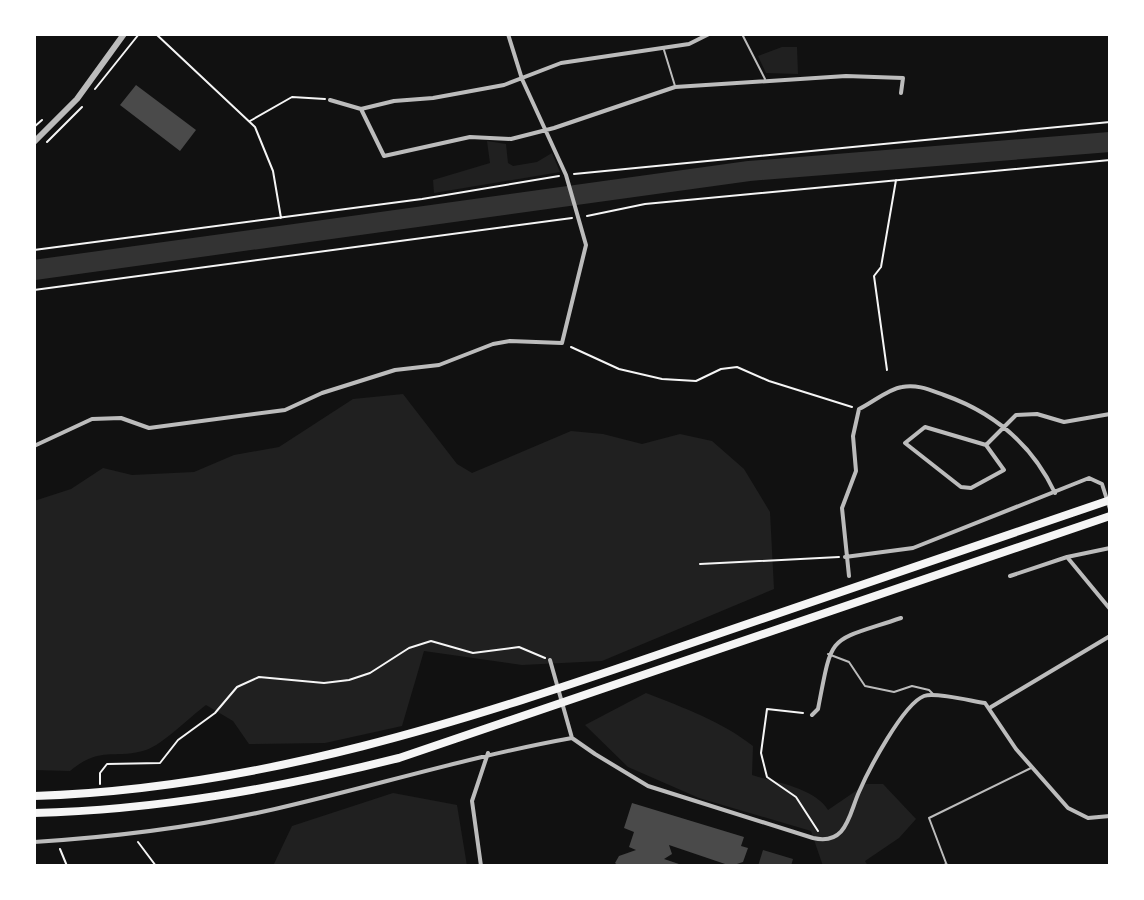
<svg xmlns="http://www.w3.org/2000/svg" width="1144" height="900" font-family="'Archivo Narrow',sans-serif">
	<rect width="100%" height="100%" fill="#111"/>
	<path fill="#202020" d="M782,47H797L798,74L766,73L758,56Z
		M487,141L506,144L508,163L513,166L537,162L552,153L560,172L434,193L433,180L490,163Z
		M403,394L457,464L472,473L571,431L603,434L642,444L680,434L712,441L744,469L770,512L774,589L602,661L522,665L424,651L402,726L325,743L249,744L233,721L206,705C191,716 162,745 146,750C114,760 101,745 70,771L34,770V501L71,489L103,468L132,475L194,472L234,455L279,447L353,399Z
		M646,693C684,708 721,721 753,746L752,775C774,782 815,788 828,810L866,784H883L916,819L899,838L865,861L868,866H823L811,831L699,798L628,767L585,725Z
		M393,793L457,805L467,866H273L292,826Z"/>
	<path fill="#333" d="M763,850L793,859L791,866H758Z"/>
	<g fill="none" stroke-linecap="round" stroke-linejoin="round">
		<path stroke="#333" stroke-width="20" d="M34,270L749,171L1110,142"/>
	</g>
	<path fill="#4a4a4a" d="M136,85L196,130L180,151L120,105Z
		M632,803L744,837L741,846L748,848L743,862L731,866L669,845L672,854L664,859L685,866H619L615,863L619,856L636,850L629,847L634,832L624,828Z"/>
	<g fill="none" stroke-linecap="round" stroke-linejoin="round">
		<path stroke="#f5f5f5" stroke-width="2" d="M156,34L255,127L273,171L281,218
			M95,89L139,34
			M250,121L292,97L325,99
			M34,127L42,120
			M47,142L82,107
			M574,174L1110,122
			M587,216L645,204L1110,160
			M34,250L422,199L559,176
			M34,290L572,218
			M571,347L619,369L662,379L696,381L721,369L737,367L769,381L852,407
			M887,370L874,276L881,267L896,180
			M700,564L839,557
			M803,713L767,709L761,753L767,777L796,797L818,831
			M100,784V773L107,764L160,763L178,740L215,713L237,687L259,677L324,683L349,680L370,673L409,648L431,641L473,653L519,647L545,658
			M138,842L156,866
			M60,849L67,866"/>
		<path stroke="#bcbcbc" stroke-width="2" d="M742,34L765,79
			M664,50L675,86
			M828,654L849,662L865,686L894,692L912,686L929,690L933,694
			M946,863L929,818L1031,768"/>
		<path stroke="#bcbcbc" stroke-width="4" d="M646,34H653
			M330,100L361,109L394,101L433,98L504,85L561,63L689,44L709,34
			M361,109L384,156L470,137L511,139L554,128L675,87L846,76L903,78L901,93
			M925,427L986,445L1004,470L971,488L961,487L905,443Z
			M986,445L1016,415L1037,414L1064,422L1110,414
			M34,446L92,419L121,418L149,428L285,410L322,393L395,370L439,365L493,344L510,341L562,343L586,245L566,175L522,79L508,34
			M1110,548L1067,557L1110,609
			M845,557L913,548L1089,478L1102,484L1110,509
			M849,576L842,508L856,471L853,436L859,409C872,403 888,389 902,387C917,384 930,390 944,395C995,413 1032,444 1055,493
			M1010,576L1067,557
			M550,660L572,738L595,754L648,786L813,838C847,846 849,814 859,792C868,771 903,704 924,696C935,692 971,701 985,703L1016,749L1068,808L1088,818L1110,816
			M991,707L1110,636
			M812,715L818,709C833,631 827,643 901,618
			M34,842C115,837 196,827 275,809C375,786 471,756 572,738
			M946,865L947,866
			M481,866L472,801L488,753"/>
		<path stroke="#bcbcbc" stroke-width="6" d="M34,142L77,99L124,34"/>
		<path stroke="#f5f5f5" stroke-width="8" d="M34,796C259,789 469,720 680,647C824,598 967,549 1110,500
			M34,813C158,810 279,788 399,758L1110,516"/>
	</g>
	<rect width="1144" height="900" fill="none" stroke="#ffffff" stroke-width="72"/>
</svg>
